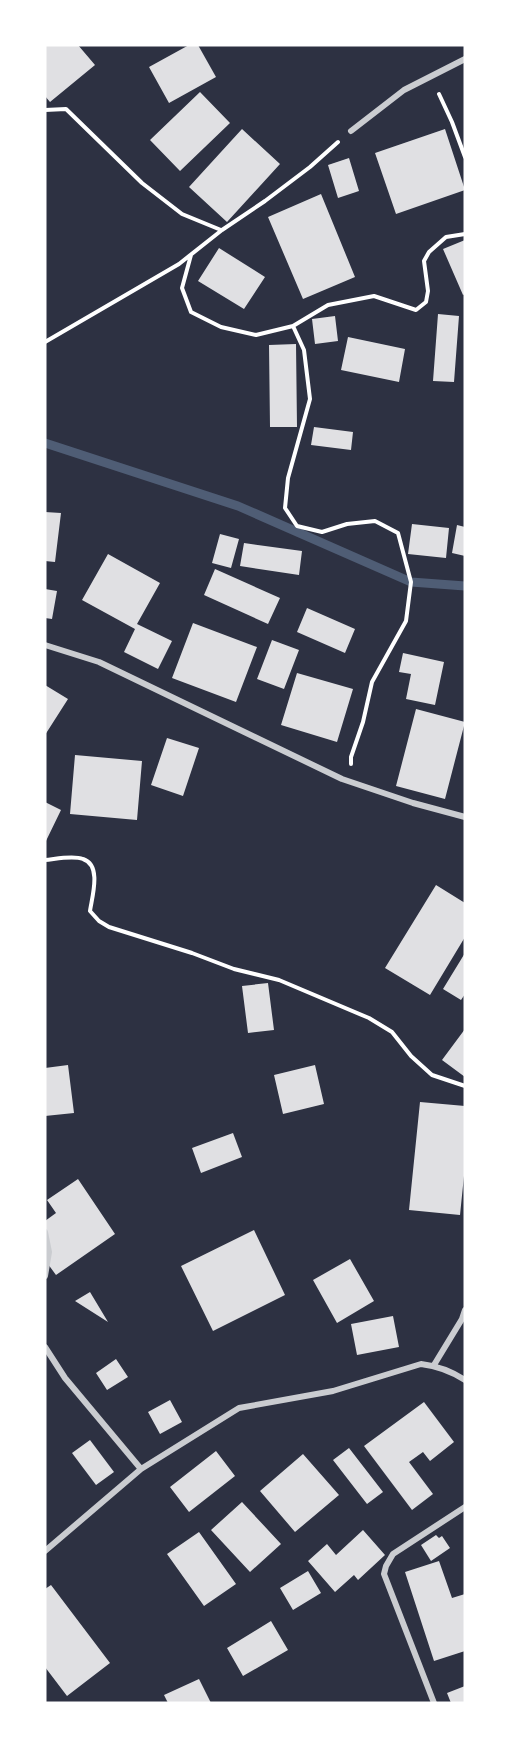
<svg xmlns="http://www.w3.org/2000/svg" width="510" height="1748" font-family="'Fira Sans Condensed',sans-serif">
	<rect width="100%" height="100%" fill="#2d3142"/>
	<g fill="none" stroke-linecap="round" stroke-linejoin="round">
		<path stroke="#4f5d75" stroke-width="9" d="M45,443L238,506L411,582L465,586"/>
	</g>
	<path fill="#e0e0e3" d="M45,45H78L95,65L50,102L45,96Z
		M189,45H198L216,77L169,103L149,67Z
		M200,92L230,123L180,171L150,140Z
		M242,129L280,164L227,222L189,187Z
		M445,129L465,190L396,214L375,153Z
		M349,158L359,191L338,198L328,165Z
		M321,194L355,277L303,299L268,217Z
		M465,240V294L463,295L443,249Z
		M219,248L265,277L244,309L198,281Z
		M438,314L459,316L454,382L433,381Z
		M335,316L338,341L315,344L312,319Z
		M348,337L405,349L399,382L341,370Z
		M296,344L297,427H270L269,345Z
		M314,427L353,432L351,450L311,445Z
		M45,512L61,513L55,562L45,561Z
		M412,524L449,528L446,558L408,554Z
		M457,525L465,527V556L452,553Z
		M220,534L239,539L231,568L212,563Z
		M244,543L302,551L299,575L240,566Z
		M108,554L160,583L137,624L172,641L158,669L124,652L135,629L82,600Z
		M215,569L280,598L268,624L204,595Z
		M45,589L57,591L52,619L45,618Z
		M307,608L355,629L345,653L297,632Z
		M193,623L257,647L236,702L172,678Z
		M272,640L299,650L284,689L257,679Z
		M403,653L444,662L435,705L406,699L411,674L399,672Z
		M297,673L353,689L337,742L281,725Z
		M45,685L68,699L45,735Z
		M416,709L465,722L445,799L396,786Z
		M167,738L199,748L183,796L151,785Z
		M75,755L142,761L137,820L70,814Z
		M45,802L61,810L45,843Z
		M436,885L465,903V937L430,995L385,968Z
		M465,953V994L461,1000L443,989Z
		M268,983L274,1030L248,1033L242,986Z
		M465,1029V1077L442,1060Z
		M68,1065L74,1113L45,1116V1068Z
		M315,1065L324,1104L283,1114L274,1075Z
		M420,1102L465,1106V1166L460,1215L409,1210Z
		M233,1133L242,1157L201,1173L192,1148Z
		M78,1179L115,1234L56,1275L45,1260V1221L56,1213L47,1200Z
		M254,1230L285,1295L213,1331L181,1266Z
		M350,1259L374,1301L337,1323L313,1280Z
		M90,1292L108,1322L75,1301Z
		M393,1316L399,1347L357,1355L351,1324Z
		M116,1359L128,1377L107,1390L96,1373Z
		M170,1400L182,1422L160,1434L148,1412Z
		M424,1402L454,1442L430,1461L423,1452L409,1462L433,1494L412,1510L364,1446Z
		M90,1440L114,1472L96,1485L72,1453Z
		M349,1448L383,1492L367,1504L333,1460Z
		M216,1451L235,1476L189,1512L170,1487Z
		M303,1454L339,1495L295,1532L260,1491Z
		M242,1502L281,1544L250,1572L211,1530Z
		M363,1530L385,1555L358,1580L354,1575L335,1592L308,1561L327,1544L336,1555Z
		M199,1532L236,1584L204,1606L167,1554Z
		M436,1535L439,1538L442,1536L450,1548L431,1561L421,1545Z
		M439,1561L452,1598L465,1594V1651L434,1661L405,1572Z
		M308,1571L321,1593L293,1610L280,1588Z
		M51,1585L110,1663L67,1696L45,1667V1589Z
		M271,1621L288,1650L243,1676L227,1648Z
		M199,1679L211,1703H168L164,1695Z
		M465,1686V1703H451L447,1693Z"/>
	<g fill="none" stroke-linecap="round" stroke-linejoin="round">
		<path stroke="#fff" stroke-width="4" d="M439,94L452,122L465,157
			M45,110L66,109L142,183L182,214L221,230
			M191,255L182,288L191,312L221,327L256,335L293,326L328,305L374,296L416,310L426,302L428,291L424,261L429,252L446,237L465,234
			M293,326L304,350L310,399L288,478L285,508L297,526L322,532L347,524L375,521L398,533L411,582L406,621L372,682L363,722L351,757V764
			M45,342L179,264L222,230L265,201L310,167L338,142
			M45,860C56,859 73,855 83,859C102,865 92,897 90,911L99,921L109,927L192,953L234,969L279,980L369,1018L392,1032L411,1056L432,1075L465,1086"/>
		<path stroke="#caccd0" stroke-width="6" d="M351,131L404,90L465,59
			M45,645L99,662L342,779L413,803L465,817
			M45,1232L49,1252L45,1276
			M45,1347L65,1378L141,1469
			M434,1365L462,1319L465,1310
			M45,1551L141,1469L239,1408L333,1391L421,1364C438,1366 451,1371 465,1380
			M434,1703L384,1574L386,1566L393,1554L465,1507"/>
	</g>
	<rect width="510" height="1748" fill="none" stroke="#ffffff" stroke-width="93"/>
</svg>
